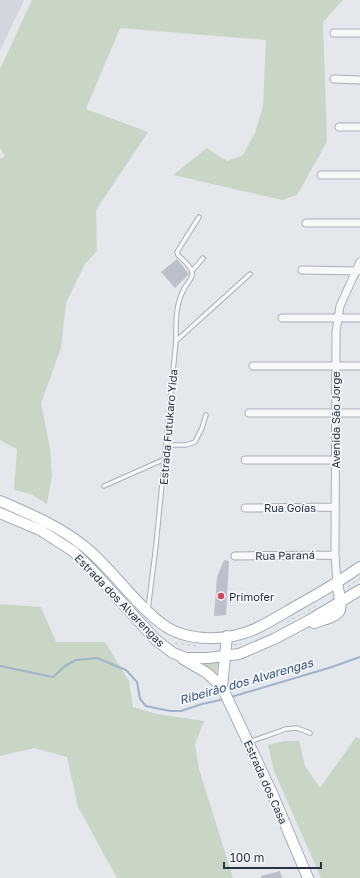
<svg xmlns="http://www.w3.org/2000/svg" width="360" height="878" font-family="'Golos Text',sans-serif">
	<rect width="100%" height="100%" fill="#e4e7ec"/>
	<path fill="#d2d6de" d="M0,0H24L0,51Z"/>
	<path fill="#c9d6c5" d="M32,0H343L323,22L327,142L297,195L282,200L173,175L207,148L227,161L243,155L255,133L263,106L266,40L120,28L86,109L148,132L96,210L97,251L85,264L66,303L61,348L41,403L50,448L52,476L47,504L31,494L14,490L17,449L0,440V159L5,156L0,148V69Z
		M0,604L41,607L56,642H105L129,681L133,707L157,714L204,721L195,744L199,769L233,878H117L78,807L67,757L34,748L0,756Z
		M218,661L216,676L198,662Z
		M356,737L360,739V878H321L274,771L268,745L285,741H299L305,766L320,788Z"/>
	<g fill="none" stroke-linecap="round" stroke-linejoin="round">
		<path stroke="#9fb4cc" stroke-width="2" d="M0,666L53,677L65,666L76,660L97,658L126,670L137,682L140,699L146,706L170,711H181L202,704L225,699
			M231,697L332,667L360,657"/>
	</g>
	<path fill="#bbc0ca" d="M177,259L189,274L175,288L161,272Z
		M224,560L229,561L226,615L214,616L217,577Z
		M280,871L282,878H261V876Z"/>
	<g fill="none" stroke-linecap="round" stroke-linejoin="round">
		<defs>
			<path id="service" d="M192,271L203,258
				M176,341C176,323 175,307 183,291C185,285 194,278 192,272C191,266 182,259 178,255L177,252L199,217
				M166,445H186L195,442L202,428L206,415
				M104,486L165,459
				M148,610L156,545L176,341L250,274
				M249,742L286,729L297,728L310,733"/>
			<path id="minor" d="M334,33H360
				M334,79L360,80
				M339,127H360
				M321,175H360
				M306,223H360
				M302,270L360,271
				M282,318H360
				M253,366H360
				M249,413H360
				M245,460H335
				M245,508L335,507
				M235,556L335,555
				M337,583L335,555L336,332L340,306L360,262"/>
			<path id="primary" d="M0,501C30,514 59,526 85,547C113,570 134,603 162,624C188,643 228,641 255,629C270,622 284,613 298,605C320,593 340,581 360,567
				M0,513L40,530L73,551L91,569L156,640L173,653L186,658H208L239,654L274,639L308,621L360,590
				M314,623C345,613 343,615 337,583
				M183,659L207,673L222,687L272,793L308,878
				M222,687L227,636"/>
		</defs>
		<use href="#service" stroke="#a9aeb7" stroke-width="5.5"/>
		<use href="#minor" stroke="#a9aeb7" stroke-width="9"/>
		<use href="#primary" stroke="#a3abb8" stroke-width="12"/>
		<path stroke="#c2c5cb" stroke-width="1" stroke-dasharray="3 3" stroke-linecap="butt" d="M348,587L360,578
			M287,622L318,605
			M175,643L197,646
			M234,645L241,644"/>
		<use href="#service" stroke="#f7f8fa" stroke-width="3.5"/>
		<use href="#minor" stroke="#f7f8fa" stroke-width="7"/>
		<use href="#primary" stroke="#fff" stroke-width="10"/>
	</g>
	<circle fill="#d1495b" stroke="#f4f6f9" stroke-width="1.5" cx="221" cy="596" r="4"/>
	<g text-anchor="middle" dominant-baseline="central" stroke-width="3.5" stroke-linejoin="round" paint-order="stroke">
		<g font-size="11" fill="#2b3445" stroke="#f4f6f9">
			<text transform="translate(335 420) rotate(-90)">Avenida São Jorge</text>
			<text transform="translate(168 427) rotate(-85)">Estrada Futukaro Yida</text>
			<text x="290" y="507">Rua Goías</text>
			<text transform="translate(285 555) rotate(-1)">Rua Paraná</text>
			<text transform="translate(120 600) rotate(46)">Estrada dos Alvarengas</text>
			<text transform="translate(266 782) rotate(66)">Estrada dos Casa</text>
		</g>
		<g font-size="11" fill="#2b3445" stroke="#f4f6f9" text-anchor="start">
			<text x="229" y="596">Primofer</text>
		</g>
		<g font-size="12" font-style="italic" fill="#34527a" stroke="#f4f6f9">
			<text transform="translate(246 681) rotate(-16)">Ribeirão dos Alvarengas</text>
		</g>
	</g>
	<path d="M224 862v6h97v-6" fill="none" stroke="#2b3445" stroke-width="2"/>
	<text x="230" y="862" font-size="12" fill="#2b3445" stroke="#f4f6f9" stroke-width="3" paint-order="stroke">100 m</text>
</svg>
